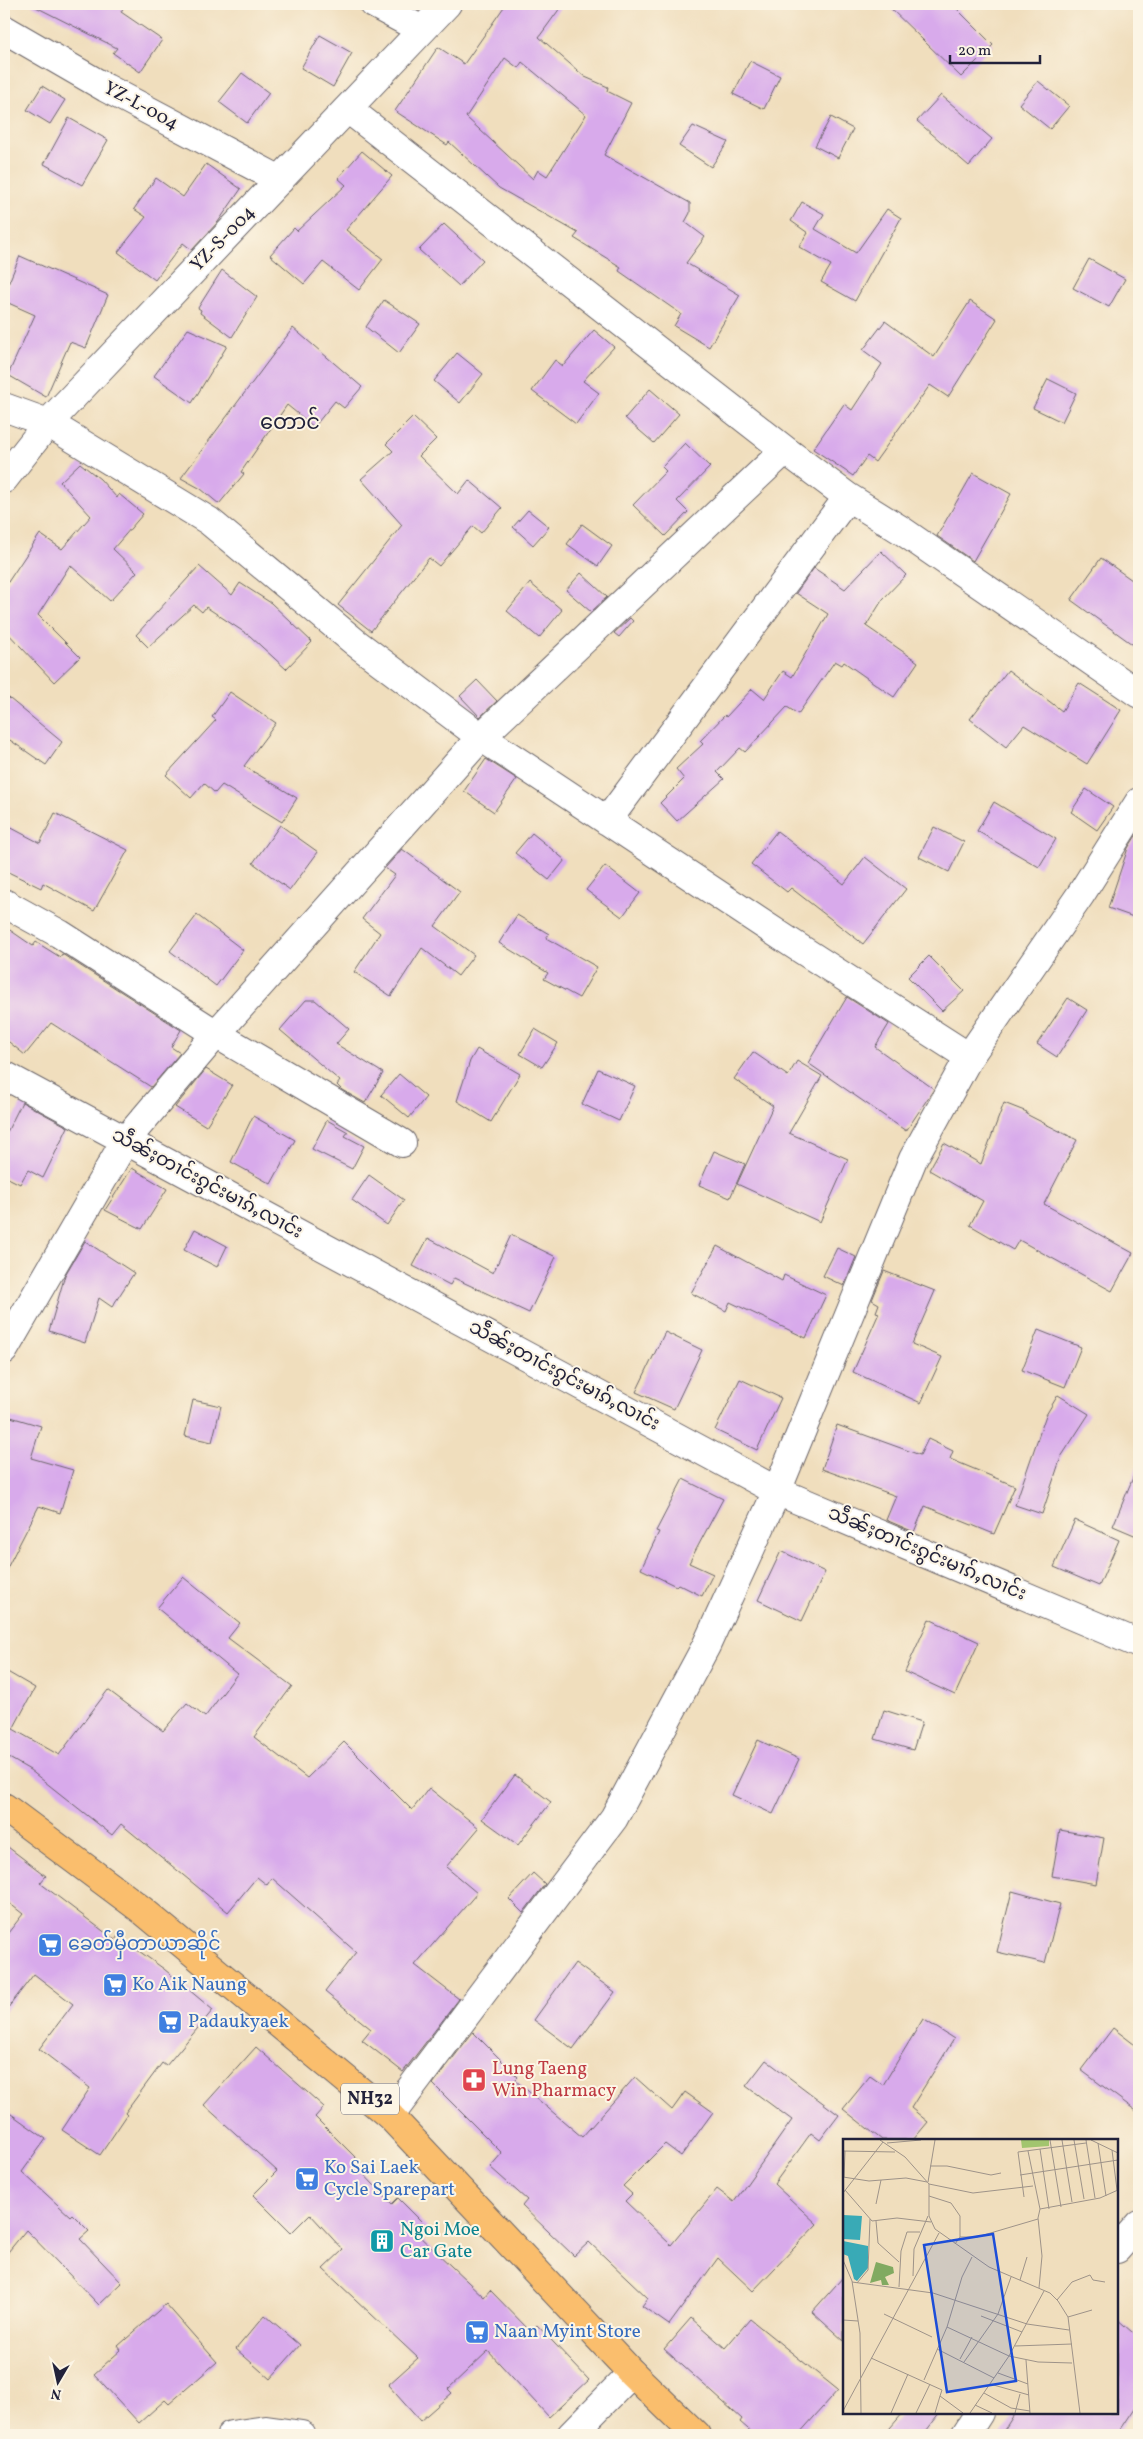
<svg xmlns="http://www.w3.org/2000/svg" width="1143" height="2439" font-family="Vollkorn,'Noto Sans Myanmar',serif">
	<rect width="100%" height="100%" fill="#fcf5e5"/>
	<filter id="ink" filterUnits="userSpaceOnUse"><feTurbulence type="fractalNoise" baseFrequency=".02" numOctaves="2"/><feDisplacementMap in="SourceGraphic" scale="10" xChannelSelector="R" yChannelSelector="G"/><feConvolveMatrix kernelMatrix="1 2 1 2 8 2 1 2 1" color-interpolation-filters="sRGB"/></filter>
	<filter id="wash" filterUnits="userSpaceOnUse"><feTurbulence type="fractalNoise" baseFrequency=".0096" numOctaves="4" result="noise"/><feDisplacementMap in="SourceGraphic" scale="20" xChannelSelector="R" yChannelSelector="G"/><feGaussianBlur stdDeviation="1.12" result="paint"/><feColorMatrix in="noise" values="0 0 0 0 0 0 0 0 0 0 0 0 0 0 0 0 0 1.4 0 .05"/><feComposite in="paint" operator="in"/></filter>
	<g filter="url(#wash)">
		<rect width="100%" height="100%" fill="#f0debd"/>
		<g id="blocks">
			<path fill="#d8aaeb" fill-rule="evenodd" d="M30,4H125L121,12L162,40L140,72L113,53L117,48Z
				M506,4H563L539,37L585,77L608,87L607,91L631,103L604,155L690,203V213L685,222L705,237L686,263L740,295L709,347L674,326L681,314L619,271L621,267L574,238L578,233L499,188L449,142L447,145L395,111L438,47L464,64ZM505,58L518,68L522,62L586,115L547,176L538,170L533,179L466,117Z
				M886,4H952L993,45L961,77Z
				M320,35L352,53L333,87L301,68Z
				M750,61L780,76L764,109L733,94Z
				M242,73L269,93L247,123L219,102Z
				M1038,81L1069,106L1050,129L1019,104Z
				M42,86L65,100L50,124L27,110Z
				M941,95L992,139L969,166L917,121Z
				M831,117L853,129L838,158L815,146Z
				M69,118L108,140L82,185L44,164Z
				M693,126L728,142L711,167L679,146Z
				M362,151L392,176L346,230L383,259L359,290L323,262L304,284L270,255L294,228L297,231L346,185L338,178Z
				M206,164L241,189L218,222L192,250L183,243L155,280L118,252L146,217L134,209L156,178L183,197Z
				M802,202L824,214L815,229L856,253L887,209L901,218L855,301L821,282L831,265L799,247L808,233L791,221Z
				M444,224L483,260L459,286L419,250Z
				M20,256L108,295L86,348L70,342L46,397L8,375L35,315L4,301V294Z
				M1089,259L1125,279L1109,307L1073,288Z
				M222,270L257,297L232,337L200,313L201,310L198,308Z
				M384,300L420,324L399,353L366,327Z
				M970,301L997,319L948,397L930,385L875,462L867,456L853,476L813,449L844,404L852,410L882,364L863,350L885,321L934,357Z
				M293,328L362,387L344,408L335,401L314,427L287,405L241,472L244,474L219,504L201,489L181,478Z
				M188,329L227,346L192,403L154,376Z
				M594,330L614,347L583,381L599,393L576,424L532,391L555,360L563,366Z
				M457,353L483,374L460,403L434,381Z
				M1048,379L1076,393L1062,422L1033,408Z
				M650,389L679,414L654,443L625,418Z
				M413,417L436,439L419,456L458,494L469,480L502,508L481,533L473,526L439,566L429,558L371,631L338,605L402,525L361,479L393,451L386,444Z
				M685,443L710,467L677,501L688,512L665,536L633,505L666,471L662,467Z
				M80,463L100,479L117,498L119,494L143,514L113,549L137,572L110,601L70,565L38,615L80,657L54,682L4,629V588L40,534L62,549L91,516L60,482Z
				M973,473L1011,494L973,561L937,536Z
				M528,510L549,527L533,545L513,527Z
				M582,524L612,546L598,566L567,544Z
				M881,551L906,575L883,599L866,626L918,662L894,697L844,662L842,665L835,661L798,714L787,707L745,752L740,748L717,772L724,779L677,821L660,803L684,779L676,769L703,744L700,741L725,715L726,717L752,689L764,699L783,671L792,677L828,614L796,593L814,568L845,589Z
				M1101,558L1139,585V649L1071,600Z
				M199,566L232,595L240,583L271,603L312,642L286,669L250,636L206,607L202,612L194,605L148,647L136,635Z
				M581,573L607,597L591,612L566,590Z
				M530,583L562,610L539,638L507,611Z
				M630,618L633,621L619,637L614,633Z
				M1008,670L1062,711L1079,683L1121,710L1087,764L1024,725L1006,747L970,719Z
				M477,680L497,701L480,717L460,696Z
				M230,692L276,723L244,766L297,798L282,822L222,785L215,793L204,783L191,798L166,775L216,720L212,717Z
				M4,694L62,742L46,765L4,736Z
				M486,759L517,779L494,812L464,791Z
				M1086,789L1113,807L1097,830L1071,812Z
				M994,802L1056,839L1039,867L977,831Z
				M55,813L128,850L94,911L43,883L41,888L4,870V824L40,843Z
				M280,825L318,852L290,890L253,863Z
				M934,827L964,842L949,872L919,857Z
				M777,831L844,884L865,857L906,889L863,944L791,888L787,892L751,864Z
				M1139,831V919L1108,908L1128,848Z
				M532,833L565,860L549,880L515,853Z
				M402,849L460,892L435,926L474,955L458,976L422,948L391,996L354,972L380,933L362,919L395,875L385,868Z
				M605,866L640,893L622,917L586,890Z
				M197,915L243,950L216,986L170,951Z
				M517,915L549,934L546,938L597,967L579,998L544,979L548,973L499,943Z
				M4,926L33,946L36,942L60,957L62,954L181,1030L171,1047L180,1053L151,1087L51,1023L25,1055L4,1038Z
				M929,956L964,991L942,1011L908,977Z
				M847,997L889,1024L875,1047L934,1089L906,1131L808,1063Z
				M1068,998L1087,1010L1057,1057L1037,1044Z
				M306,1000H315L349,1029L336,1044L383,1073L365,1103L342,1090L337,1085L340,1081L280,1030Z
				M535,1029L558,1043L542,1067L520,1054Z
				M477,1049L520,1074L491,1122L457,1101L470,1061Z
				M753,1052L788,1076L797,1061L822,1076L789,1133L848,1159L820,1222L737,1184L773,1106L734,1079Z
				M206,1069L232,1085L206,1126L175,1107Z
				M598,1069L635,1086L619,1121L582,1104Z
				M399,1074L426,1097L409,1118L381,1095Z
				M22,1102L68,1127L43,1178L28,1170L20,1184L4,1176V1138Z
				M1004,1103L1027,1112L1026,1114L1077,1140L1044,1204L1133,1253L1112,1291L1019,1240L1013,1250L970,1225L983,1201L929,1170L944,1143L981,1164Z
				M253,1116L295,1140L271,1184L231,1162Z
				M327,1120L348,1132L345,1136L364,1146L352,1169L312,1149Z
				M714,1151L745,1164L730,1198L699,1185Z
				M132,1168L167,1189L142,1229L105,1210Z
				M369,1175L404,1200L387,1225L352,1200Z
				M195,1229L227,1246L217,1267L184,1250Z
				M511,1235L556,1257L529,1313L454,1278L450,1285L413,1266L428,1238L493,1273Z
				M85,1241L134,1273L112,1307L99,1298L85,1343L49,1331L65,1275Z
				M717,1246L782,1281L784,1275L826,1295L806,1338L730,1302L726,1311L691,1293Z
				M837,1248L856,1257L844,1286L823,1276Z
				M884,1271L935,1291L912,1344L942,1357L921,1403L853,1372L879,1313L876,1312L879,1304L872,1300Z
				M1038,1330L1081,1347L1065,1387L1022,1370Z
				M665,1332L702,1350L674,1409L636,1392Z
				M740,1379L781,1398L757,1450L715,1430Z
				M1058,1395L1089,1414L1061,1457L1042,1514L1015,1505L1046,1415Z
				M193,1400L221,1406L212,1442L185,1436Z
				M4,1415L41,1426L31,1458L73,1470L60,1513L39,1506L4,1574Z
				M837,1425L920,1455L928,1439L953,1451L950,1459L1015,1486L994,1534L925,1506L914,1532L886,1520L896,1496L822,1469Z
				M1139,1463V1537L1113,1526Z
				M683,1479L723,1499L689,1563L713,1574L702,1596L678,1584L676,1586L641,1569L659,1532L656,1531Z
				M1075,1520L1119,1540L1099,1586L1054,1567Z
				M781,1551L825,1572L802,1621L758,1600Z
				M183,1577L240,1623L228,1638L292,1686L254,1737L307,1778L344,1742L412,1810L429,1788L479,1828L446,1867L477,1893L415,1965L459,1999L403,2072L362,2040L371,2029L325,1992L356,1952L272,1878L267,1885L257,1877L228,1912L121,1824L112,1835L30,1770L4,1755V1670L35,1688L13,1729L59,1755L108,1690L163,1731L187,1703L205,1717L237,1674L157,1608Z
				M929,1619L979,1642L955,1695L905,1672Z
				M884,1710L922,1722L913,1750L875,1739Z
				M758,1740L799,1759L773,1814L732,1795Z
				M515,1775L551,1802L518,1845L482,1819Z
				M1060,1830L1104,1838L1096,1884L1052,1876Z
				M4,1844L46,1876L40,1883L115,1940L118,1936L164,1969L213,2010L166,2066L162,2063L125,2113L127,2115L100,2155L62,2130L90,2088L39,2049L73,2004L34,1974L4,2013V1938L23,1914L4,1899Z
				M533,1873L545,1884L523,1913L509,1899Z
				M1012,1891L1060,1904L1045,1963L997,1952Z
				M575,1963L615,1992L573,2049L534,2020Z
				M923,2019L954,2039L911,2108L928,2122L913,2140H882L843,2109L870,2076L883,2085Z
				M1113,2028L1139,2048V2113L1081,2070Z
				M473,2032L518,2077L515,2080L582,2137L635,2077L672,2110L685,2092L713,2112L681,2156L665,2144L623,2186L632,2194L625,2201L671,2245L717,2189L734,2202L792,2120L746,2086L766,2060L839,2115L820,2140L811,2133L774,2184L817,2224L753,2291L718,2258L669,2325L642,2306L648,2298L589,2242L574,2256L522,2206L527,2200L490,2167L502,2153L433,2084Z
				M256,2047L324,2107L315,2117L361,2163L357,2167L392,2204L398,2198L427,2227L418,2235L484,2297L490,2290L530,2331L537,2325L589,2380L549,2417L488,2351L448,2389L452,2393L420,2421L388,2385L418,2358L323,2269L343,2250L310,2214L291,2233L253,2195L277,2171L204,2105Z
				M4,2109L46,2139L22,2172L70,2216L72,2214L89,2231L80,2239L122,2283L99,2305L26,2230L4,2257Z
				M844,2276V2341L812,2312Z
				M166,2304L217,2362L169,2404L165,2400L139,2423L94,2374L121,2350L118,2346Z
				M265,2315L300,2345L270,2379L236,2349Z
				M691,2318L725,2348L750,2319L838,2390L798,2435H755L740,2422L742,2419L664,2349Z
				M1117,2319L1139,2338V2402L1117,2435H1001L1015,2413H1117Z
				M903,2413H940L923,2435H884Z"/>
		</g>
	</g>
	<g filter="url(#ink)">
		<use href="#blocks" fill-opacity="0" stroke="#6a6468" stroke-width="1"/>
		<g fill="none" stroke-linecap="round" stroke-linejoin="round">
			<defs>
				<path id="minor" d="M374,4L422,30
					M4,29L106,88L280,180
					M348,109L785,450L848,497L901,530L1139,694
					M4,407L48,423L209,521L356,643L481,737L793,944L969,1057
					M4,479L48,423L447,4
					M607,821L848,497
					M4,903L60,934L216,1034L402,1143
					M4,1075L777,1491L1139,1644
					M4,1350L125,1141L216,1034L481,737L785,450
					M390,2116L614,1818L706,1646L777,1491L913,1159L969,1057L1081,894L1139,802
					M231,2435L266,2430L302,2435
					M571,2435L632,2373"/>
				<path id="tertiary" d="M1117,2249L1139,2224
					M965,2435L979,2413"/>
				<path id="trunk" d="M4,1807L142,1910L390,2116L632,2373L696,2435"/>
			</defs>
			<use href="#minor" stroke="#6a6468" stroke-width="30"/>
			<use href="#tertiary" stroke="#6a6468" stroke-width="30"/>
			<use href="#trunk" stroke="#6a6468" stroke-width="30"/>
			<use href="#minor" stroke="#fff" stroke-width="28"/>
			<use href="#tertiary" stroke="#fff" stroke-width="28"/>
			<use href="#trunk" stroke="#fabe6d" stroke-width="28"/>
		</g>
	</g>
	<defs>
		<symbol id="supermarket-square" viewBox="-11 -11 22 22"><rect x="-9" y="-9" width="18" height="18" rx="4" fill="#3f7fe0" stroke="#fcf5e5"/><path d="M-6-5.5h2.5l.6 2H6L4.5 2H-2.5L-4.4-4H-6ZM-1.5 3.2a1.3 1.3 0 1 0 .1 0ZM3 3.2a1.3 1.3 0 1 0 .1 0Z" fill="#fff"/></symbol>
		<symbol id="pharmacy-square" viewBox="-11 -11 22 22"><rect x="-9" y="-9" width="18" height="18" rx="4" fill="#e0444e" stroke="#fcf5e5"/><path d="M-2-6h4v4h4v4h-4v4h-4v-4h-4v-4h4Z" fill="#fff"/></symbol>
		<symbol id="building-square" viewBox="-11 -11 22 22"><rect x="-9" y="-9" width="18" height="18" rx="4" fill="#0f9aa8" stroke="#fcf5e5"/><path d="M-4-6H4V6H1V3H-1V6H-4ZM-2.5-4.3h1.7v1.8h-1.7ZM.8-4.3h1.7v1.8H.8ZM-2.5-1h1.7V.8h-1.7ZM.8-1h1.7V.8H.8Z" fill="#fff"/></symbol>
	</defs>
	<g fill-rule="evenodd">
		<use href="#supermarket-square" x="36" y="1931" width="28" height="28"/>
		<use href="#supermarket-square" x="101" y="1971" width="28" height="28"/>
		<use href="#supermarket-square" x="156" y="2008" width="28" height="28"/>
		<use href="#pharmacy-square" x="460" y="2066" width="28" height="28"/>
		<use href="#supermarket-square" x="293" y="2165" width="28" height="28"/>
		<use href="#building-square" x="368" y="2227" width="28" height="28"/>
		<use href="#supermarket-square" x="463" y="2318" width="28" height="28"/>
	</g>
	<g text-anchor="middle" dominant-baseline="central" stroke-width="4" stroke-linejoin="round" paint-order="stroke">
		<rect fill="#fcf5e5" stroke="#63616e" stroke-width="1" x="341" y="2083.5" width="58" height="31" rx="4"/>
		<g font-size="18" font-weight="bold" fill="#22223b">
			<text x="370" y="2099">NH32</text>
		</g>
		<g font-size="19" fill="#22223b" stroke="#fcf5e5">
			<text transform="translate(141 106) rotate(28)">YZ-L-004</text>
			<text transform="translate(223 239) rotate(-46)">YZ-S-004</text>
			<text transform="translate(207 1184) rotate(28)">သဵၼ်ႈတၢင်းၵွင်းမၢၵ်ႇလၢင်း</text>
			<text transform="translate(564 1376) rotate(28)">သဵၼ်ႈတၢင်းၵွင်းမၢၵ်ႇလၢင်း</text>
			<text transform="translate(927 1554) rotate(23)">သဵၼ်ႈတၢင်းၵွင်းမၢၵ်ႇလၢင်း</text>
		</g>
		<g font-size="19" fill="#366cbe" stroke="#fcf5e5" text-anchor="start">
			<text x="68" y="1945">ခေတ်မှီတာယာဆိုင်</text>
			<text x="132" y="1985">Ko Aik Naung</text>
			<text x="188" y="2022">Padaukyaek</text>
			<text x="324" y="2168">Ko Sai Laek<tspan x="324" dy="22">Cycle Sparepart</tspan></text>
			<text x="494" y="2332">Naan Myint Store</text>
		</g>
		<g font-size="19" fill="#be3a42" stroke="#fcf5e5" text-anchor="start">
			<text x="492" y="2069">Lung Taeng<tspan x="492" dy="22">Win Pharmacy</tspan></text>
		</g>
		<g font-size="19" fill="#0d838f" stroke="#fcf5e5" text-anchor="start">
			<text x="400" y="2230">Ngoi Moe<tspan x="400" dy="22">Car Gate</tspan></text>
		</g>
		<g font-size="21" fill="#22223b" stroke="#fcf5e5">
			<text x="290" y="423">တောင်</text>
		</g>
	</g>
	<g transform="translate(843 2139)">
		<rect width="275" height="275" fill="#f0debd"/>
		<path d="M178,1H206V7L179,9Z" fill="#a2c56e"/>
		<path d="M33,123L50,128L51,134L42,138L46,146H39L38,141L27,144Z" fill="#81aa61"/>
		<path d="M0,76L19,77L17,101L0,100ZM0,102L25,107V129L14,142L11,140L5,117L0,115Z" fill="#39aab6"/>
		<path fill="none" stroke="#9e9389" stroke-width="1" d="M37,1L62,18L86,45V77L92,90L146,128L207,154L215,162L225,178L237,274M207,1L218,68M219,1L229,63M231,1L241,60M243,1L252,59M248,1L275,14M44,4L78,1M255,4L263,57M197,10L206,70M269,11L274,51M0,12L52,13M185,12L197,70L195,79L199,117L196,149M87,27H104L148,36L158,34M177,36L275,21M0,38L26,42L63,39L84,43M1,38L2,12M85,43L92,1M86,45L130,54L190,47M2,51L29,82L54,79L88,83M0,54L40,3M86,57L108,64L117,77V98M181,58L175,13L243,4M33,65L38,41M197,70L257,59L275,51M33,82L35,104L56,123M112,105L117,98H134L195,80M0,121L9,142L17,194L18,274M70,137L71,110L85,77M177,141L184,118M9,143L90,154L184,185L226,191M14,144L25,131L27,80M56,148L58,112L64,93H77M214,161L229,143L247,136L250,141L262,143M41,175L89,198M138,177L179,193M225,178L249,171M0,181L15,182M104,188L166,217L195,223L229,224M172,207L229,205M94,210L151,239M28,219L99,251L97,257L120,274M117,220L129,198M183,221L187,274M121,223L155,175L168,138M155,234L185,245M81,241L104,188L119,138L129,118M147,245L186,256M141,254L168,269L187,272M132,266L149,274M0,272L96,94M48,274L65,235M73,274L87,245M92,274L97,257M127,274L166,217L201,152M172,274L177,255"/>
		<path fill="#1d4ed8" fill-opacity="0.15" stroke="#1d4ed8" stroke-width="2.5" d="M150,95L173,242L104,253L81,106Z"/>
		<rect width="275" height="275" fill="none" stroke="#22223b" stroke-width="2.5"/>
	</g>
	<rect width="1143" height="2439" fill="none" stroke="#fcf5e5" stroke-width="20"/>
	<g transform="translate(58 2382) rotate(189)" stroke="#fcf5e5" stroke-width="4" paint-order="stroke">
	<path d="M0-4L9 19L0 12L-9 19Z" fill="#22223b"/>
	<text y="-8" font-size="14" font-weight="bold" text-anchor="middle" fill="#22223b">N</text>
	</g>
	<path d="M950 55v8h90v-8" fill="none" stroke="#22223b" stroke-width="2.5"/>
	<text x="958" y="55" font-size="15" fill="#22223b" stroke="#fcf5e5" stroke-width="4" paint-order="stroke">20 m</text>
</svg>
